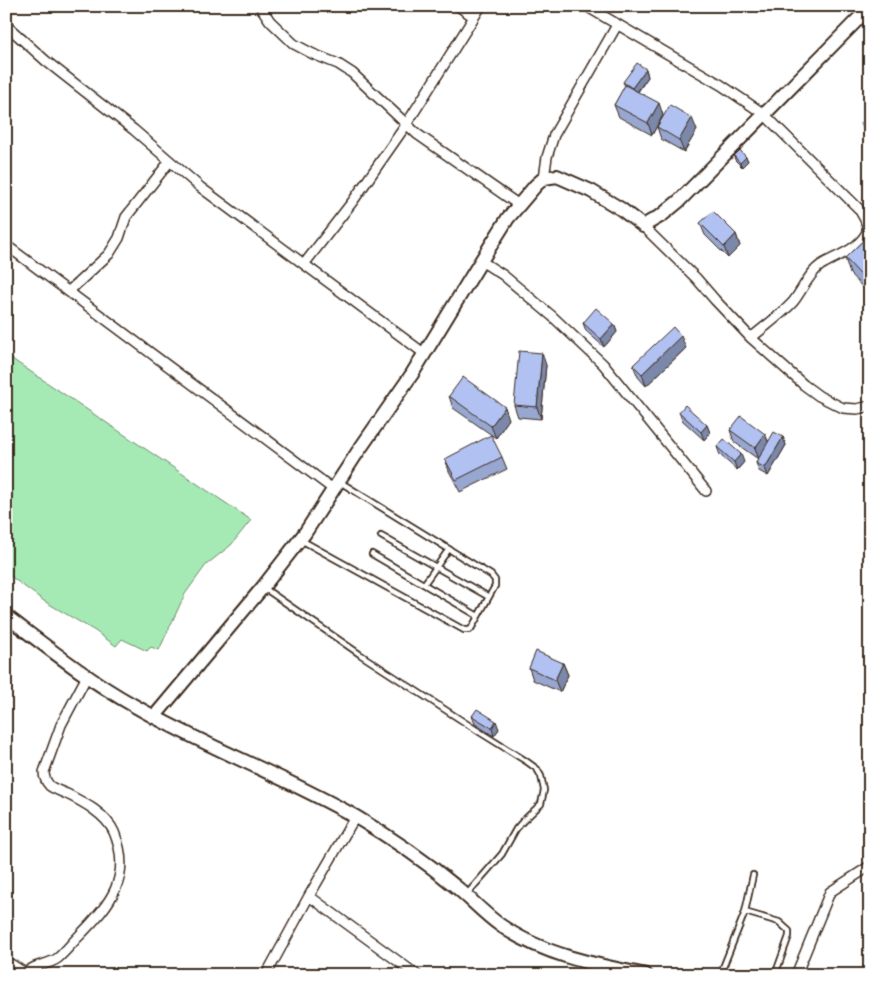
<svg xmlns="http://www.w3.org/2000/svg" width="876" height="981" font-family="Kalam,sans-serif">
	<rect width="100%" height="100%" fill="#fff"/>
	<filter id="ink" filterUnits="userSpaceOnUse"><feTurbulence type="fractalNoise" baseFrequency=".02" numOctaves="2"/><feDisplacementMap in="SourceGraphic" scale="10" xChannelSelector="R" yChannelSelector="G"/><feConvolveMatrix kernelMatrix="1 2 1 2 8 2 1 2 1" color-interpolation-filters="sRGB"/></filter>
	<g filter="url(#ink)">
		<path fill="#a5eab5" stroke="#708a6a" d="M6,355L251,520L231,545L206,565L185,594L159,650L151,647L147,651L122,639L116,646L95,631L44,601L6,573Z"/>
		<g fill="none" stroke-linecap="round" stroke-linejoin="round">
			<defs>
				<path id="lane" d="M381,536L489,597
					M301,540L464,630H469L471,629L495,586V580L491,575L340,482
					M372,554L478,616
					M424,584L449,549
					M264,588L361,655L481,733L526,761L537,769L541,776L544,790L541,804L523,821L516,829L502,854L467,894
					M745,912L779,922L789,931V936L775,975
					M720,975L745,912L753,875"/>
				<path id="street" d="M260,6L270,21L294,44L313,54L338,64L352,73L417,134L519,205
					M458,6L474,17
					M586,6L721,85L764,114L859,209C863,216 870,225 866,234C857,250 836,256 821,265C809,273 802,291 793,302C781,315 765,326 751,338
					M6,25L46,61L134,130L200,187L425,354
					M544,178L547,157L554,135L617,25
					M643,226L696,278L715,300L751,338L804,385L819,396L843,408L857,409L870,406
					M6,245L333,489
					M481,261L503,275L552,316L603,364L706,491
					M305,263L353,201L406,125L481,6
					M69,291L109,254L119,238L126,217L170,161
					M309,896L417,975
					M6,961L25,973
					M24,975C33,964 47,966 58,958C65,952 72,943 79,936C110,905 133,877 114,832C106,814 83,802 67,794C62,792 54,789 50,786C46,782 44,777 44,772L61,725L87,676
					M266,975L309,896L355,817
					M796,975L830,892L870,866"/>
				<path id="secondary" d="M6,616C47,647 88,680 133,705C205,747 283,775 356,817C390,837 424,860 455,886C470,898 484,914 500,925C543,955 596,965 646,975
					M154,717L263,587L305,533L357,453L412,374L481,261L508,218L536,185L544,178L557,176L591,191L621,209L643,226L662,215L679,201L870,7"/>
			</defs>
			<use href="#lane" stroke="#3b2a1e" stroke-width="8"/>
			<use href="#street" stroke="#3b2a1e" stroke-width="12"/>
			<use href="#secondary" stroke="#3b2a1e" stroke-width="16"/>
			<use href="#lane" stroke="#fff" stroke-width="4.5"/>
			<use href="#street" stroke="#fff" stroke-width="9"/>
			<use href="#secondary" stroke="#fff" stroke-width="12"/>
		</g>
		<path fill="#98a7d0" stroke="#3b2a1e" d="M674,6H683L680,10Z
			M646,69L648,77L638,92L663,115L652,135L619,117L614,105L625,86L623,82Z
			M870,115V137L864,131L861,123Z
			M657,127L697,130L684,152L661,139Z
			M734,156L746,157L748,161L742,167L735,160Z
			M700,223L736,234L740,246L728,258L705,235Z
			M870,234V295L850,274L845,258Z
			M583,323L614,324L617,332L604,347L586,331Z
			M686,348L646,386L638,377L633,365Z
			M546,365L541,419L518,417L514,405Z
			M449,396L509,419L496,438L453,408Z
			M679,412L707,425L710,433L704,440L682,420Z
			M730,430L765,434L768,441L783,437L786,445L768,476L759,471L756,463L758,459L734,442Z
			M717,447L744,462L737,470L720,455Z
			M502,457L507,469L460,492L449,471L445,459Z
			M563,663L568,675L560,692L533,680L529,668Z
			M472,716L499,729L494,736L475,724Z"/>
		<path fill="#7c88a9" stroke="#3b2a1e" d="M646,69L648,77L634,96L632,88Z
			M659,103L663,115L652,135L648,123Z
			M692,118L697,130L684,152L679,140Z
			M746,157L748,161L742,167L740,163Z
			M736,234L740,246L728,258L724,247Z
			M614,324L617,332L604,347L601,339Z
			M681,336L686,348L646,386L642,374Z
			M542,353L546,365L541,419L537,407Z
			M505,407L509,419L496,438L491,426Z
			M707,425L710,433L704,440L701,432Z
			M765,434L770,446L759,460L755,448Z
			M783,437L786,445L768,476L765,468Z
			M741,454L744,462L737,470L734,462Z
			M563,663L568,675L560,692L555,680Z
			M496,721L499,729L494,736L492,728Z"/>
		<path fill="#b1c2f2" stroke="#3b2a1e" d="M637,63L646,69L632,88L623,82Z
			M625,85L659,103L648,123L614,105Z
			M670,105L692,118L679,140L657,127Z
			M870,115V130L869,131L861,123Z
			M740,150L746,157L740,163L734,156Z
			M713,211L736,234L724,247L700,223Z
			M870,234V285L845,258Z
			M596,308L614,324L601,339L583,323Z
			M673,327L681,336L642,374L633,365Z
			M519,351L542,353L537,407L514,405Z
			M463,377L505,407L491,426L449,396Z
			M685,405L707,425L701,432L679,412Z
			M741,416L765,434L755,448L730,430Z
			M774,432L783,437L765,468L756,463Z
			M491,435L502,457L456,480L445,459Z
			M724,439L741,454L734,462L717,447Z
			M536,651L563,663L555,680L529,668Z
			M477,709L496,721L492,728L472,716Z"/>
	</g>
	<rect width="876" height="981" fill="none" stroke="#fff" stroke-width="25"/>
	<rect x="12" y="12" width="851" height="956" fill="none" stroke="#3b2a1e" stroke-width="2" filter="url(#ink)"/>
</svg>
